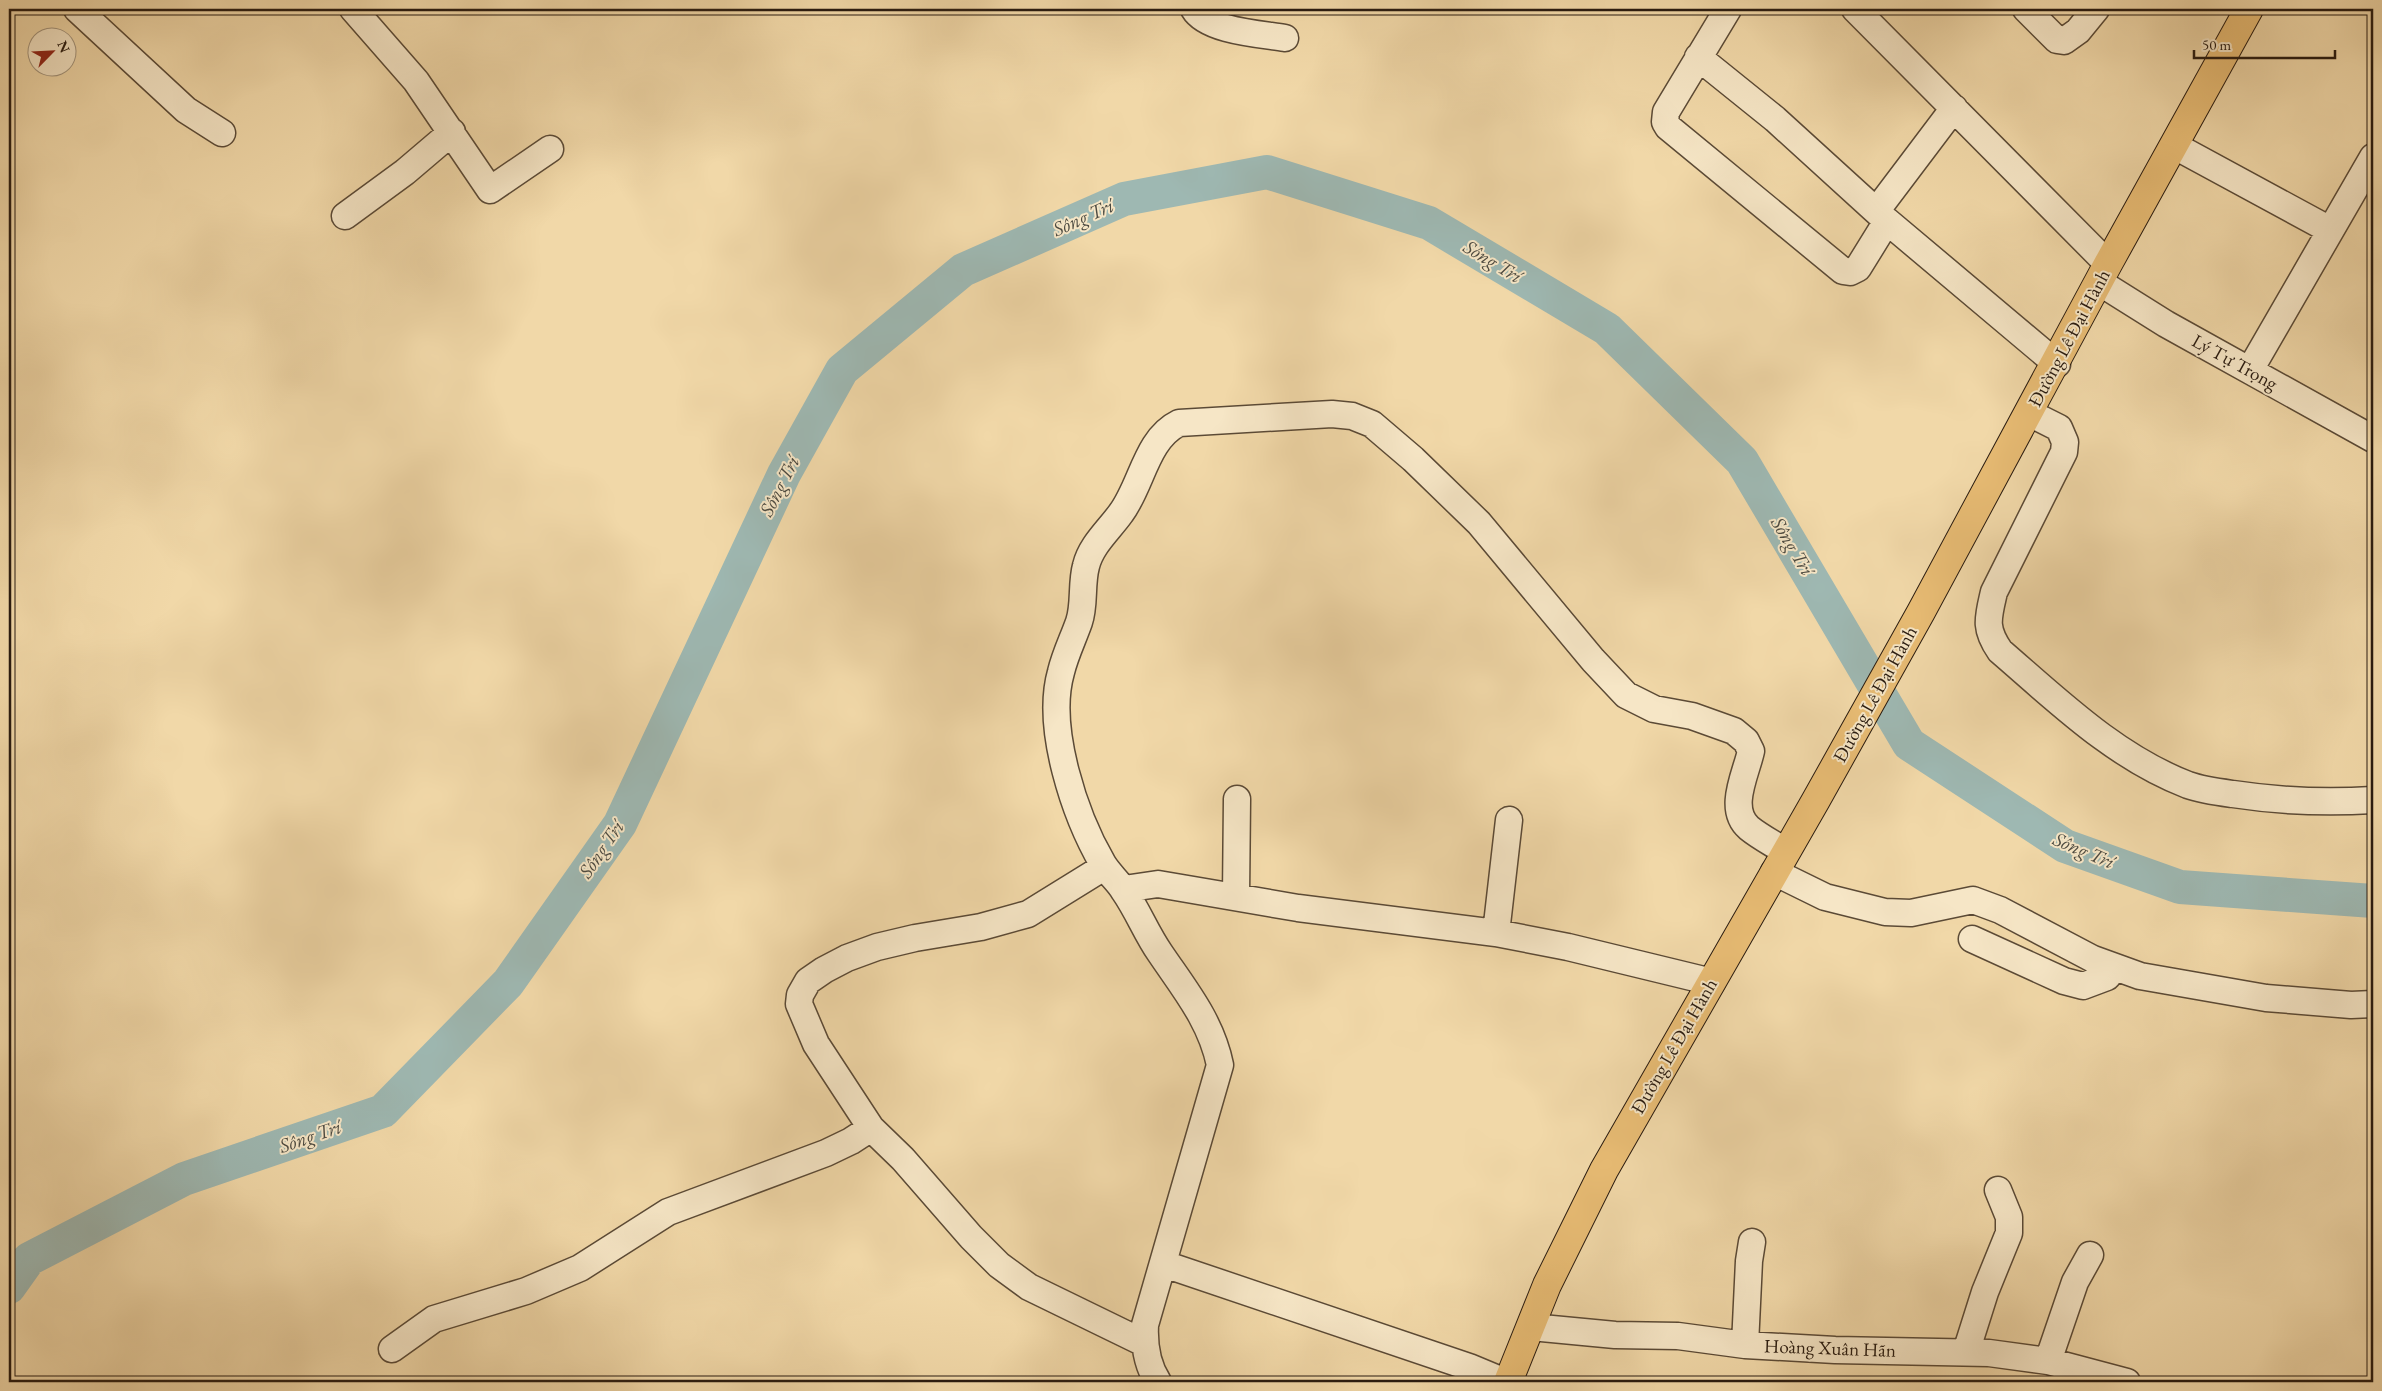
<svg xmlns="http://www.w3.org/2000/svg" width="2382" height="1391" font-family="'EB Garamond',serif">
	<rect width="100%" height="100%" fill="#f1d8a8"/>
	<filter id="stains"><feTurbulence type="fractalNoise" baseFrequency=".004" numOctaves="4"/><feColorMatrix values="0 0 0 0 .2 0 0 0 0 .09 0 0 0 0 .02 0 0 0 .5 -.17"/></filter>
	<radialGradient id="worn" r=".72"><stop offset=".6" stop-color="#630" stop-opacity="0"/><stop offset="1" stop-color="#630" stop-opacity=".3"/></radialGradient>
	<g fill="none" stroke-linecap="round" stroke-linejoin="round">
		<path stroke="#9eb8b2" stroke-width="34" d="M9,1287L29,1259L184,1179L383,1111L508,983L620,824L784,474L842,370L963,270L1124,199L1267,172L1429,223L1607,329L1742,461L1909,744L2065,846L2180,887L2373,901"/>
		<defs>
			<path id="minor" d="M77,9L186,110L222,133
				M353,9L416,81L490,190L550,149
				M1194,9C1207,31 1261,34 1285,38
				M1728,9L1666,112L1665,122L1668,127L1843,271L1850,272L1858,268L1887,221
				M1855,9L2108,264
				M2026,9L2057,40L2064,41L2078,31L2096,9
				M1698,57L1775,119L1887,221L2057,364
				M2175,146L2330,230
				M1877,210L1954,108
				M345,216L405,172L452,132
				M2099,282L2166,324L2373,439
				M2250,370L2373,157
				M2029,413L2059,428L2065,442L2064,452L1994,592C1988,618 1984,628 2000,651C2058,701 2115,757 2188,785C2202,790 2218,792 2233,794C2279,801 2326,803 2373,800
				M1104,867L1028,914L981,927L915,938L877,947L847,958L824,970L808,981L800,995L799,1004L816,1044L871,1128L903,1159L971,1237L999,1265L1029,1287L1144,1343
				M1774,872L1825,897L1885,912L1911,913L1973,900L2000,910L2093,959L2140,976L2266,998L2351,1005L2373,1004
				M1124,889L1158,884L1298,908L1496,933L1568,947L1712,982
				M1236,896L1237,799
				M1496,933L1509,820
				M1972,939L2064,981L2083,986L2107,977L2114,968
				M1164,1264L1469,1367L1505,1382
				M1531,1327L1615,1335L1678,1336L1745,1345L1835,1350L1989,1353L2048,1361L2127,1382
				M1745,1345L1749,1261L1752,1242
				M392,1349L434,1319L526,1291L580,1268L668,1212L826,1153L851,1141L871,1128
				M1966,1352L1985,1292L2009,1233V1217L1998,1190
				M2048,1361L2075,1282L2090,1255
				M1158,1382C1147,1365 1144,1345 1145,1325L1220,1065C1211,1021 1185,990 1160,953C1146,933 1138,911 1124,891C1118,881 1109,874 1103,864C1075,816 1045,728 1061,672C1065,655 1073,639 1079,622C1085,605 1081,584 1086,566C1091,545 1109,530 1121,513C1142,485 1146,439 1179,423L1332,414L1352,416L1372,424L1413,459L1479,523L1593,660L1626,695L1654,709L1692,716L1734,731L1746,741L1751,751C1746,774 1727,809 1749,828C1760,837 1774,844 1786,852"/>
			<path id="major" d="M1508,1382L1547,1285L1604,1170L1816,800L1921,612L2108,264L2249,9"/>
		</defs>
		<use href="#minor" stroke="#5b4a36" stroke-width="29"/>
		<use href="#major" stroke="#291b10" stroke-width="30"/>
		<use href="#minor" stroke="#f6e6c6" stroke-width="26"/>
		<use href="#major" stroke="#e8bc74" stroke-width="28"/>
	</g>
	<g text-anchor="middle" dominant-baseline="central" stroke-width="4" stroke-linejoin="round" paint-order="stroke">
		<g font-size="19" fill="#291b10" stroke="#f6e6c6">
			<text transform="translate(2069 338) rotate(-62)">Đường Lê Đại Hành</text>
			<text transform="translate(2235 362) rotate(29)">Lý Tự Trọng</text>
			<text transform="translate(1875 694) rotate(-61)">Đường Lê Đại Hành</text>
			<text transform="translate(1674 1046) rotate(-60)">Đường Lê Đại Hành</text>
			<text transform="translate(1830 1348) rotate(2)">Hoàng Xuân Hãn</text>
		</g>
		<g font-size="20" font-style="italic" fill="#4c4a41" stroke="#f6e6c6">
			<text transform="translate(1083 217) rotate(-24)">Sông Trí</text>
			<text transform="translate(1493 261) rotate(31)">Sông Trí</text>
			<text transform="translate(779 486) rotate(-63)">Sông Trí</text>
			<text transform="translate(1793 546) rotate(59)">Sông Trí</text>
			<text transform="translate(601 849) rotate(-56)">Sông Trí</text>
			<text transform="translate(2084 850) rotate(23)">Sông Trí</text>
			<text transform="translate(310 1136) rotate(-19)">Sông Trí</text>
		</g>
	</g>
	<rect width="2382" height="1391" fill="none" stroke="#f1d8a8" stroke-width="30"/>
	<rect x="10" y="10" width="2362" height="1371" fill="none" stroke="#291b10" stroke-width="2.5"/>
	<rect x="15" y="15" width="2352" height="1361" fill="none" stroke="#291b10"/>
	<g transform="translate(52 52) rotate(66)"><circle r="24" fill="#f6e6c6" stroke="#a4957d"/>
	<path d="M0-4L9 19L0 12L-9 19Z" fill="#8f2418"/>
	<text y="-8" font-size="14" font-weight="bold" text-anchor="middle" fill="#291b10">N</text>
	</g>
	<path d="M2194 50v8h141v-8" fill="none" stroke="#291b10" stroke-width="2.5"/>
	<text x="2202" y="50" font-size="15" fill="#291b10" stroke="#f6e6c6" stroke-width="4" paint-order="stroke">50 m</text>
	<rect width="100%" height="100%" filter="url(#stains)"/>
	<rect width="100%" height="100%" fill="url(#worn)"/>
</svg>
